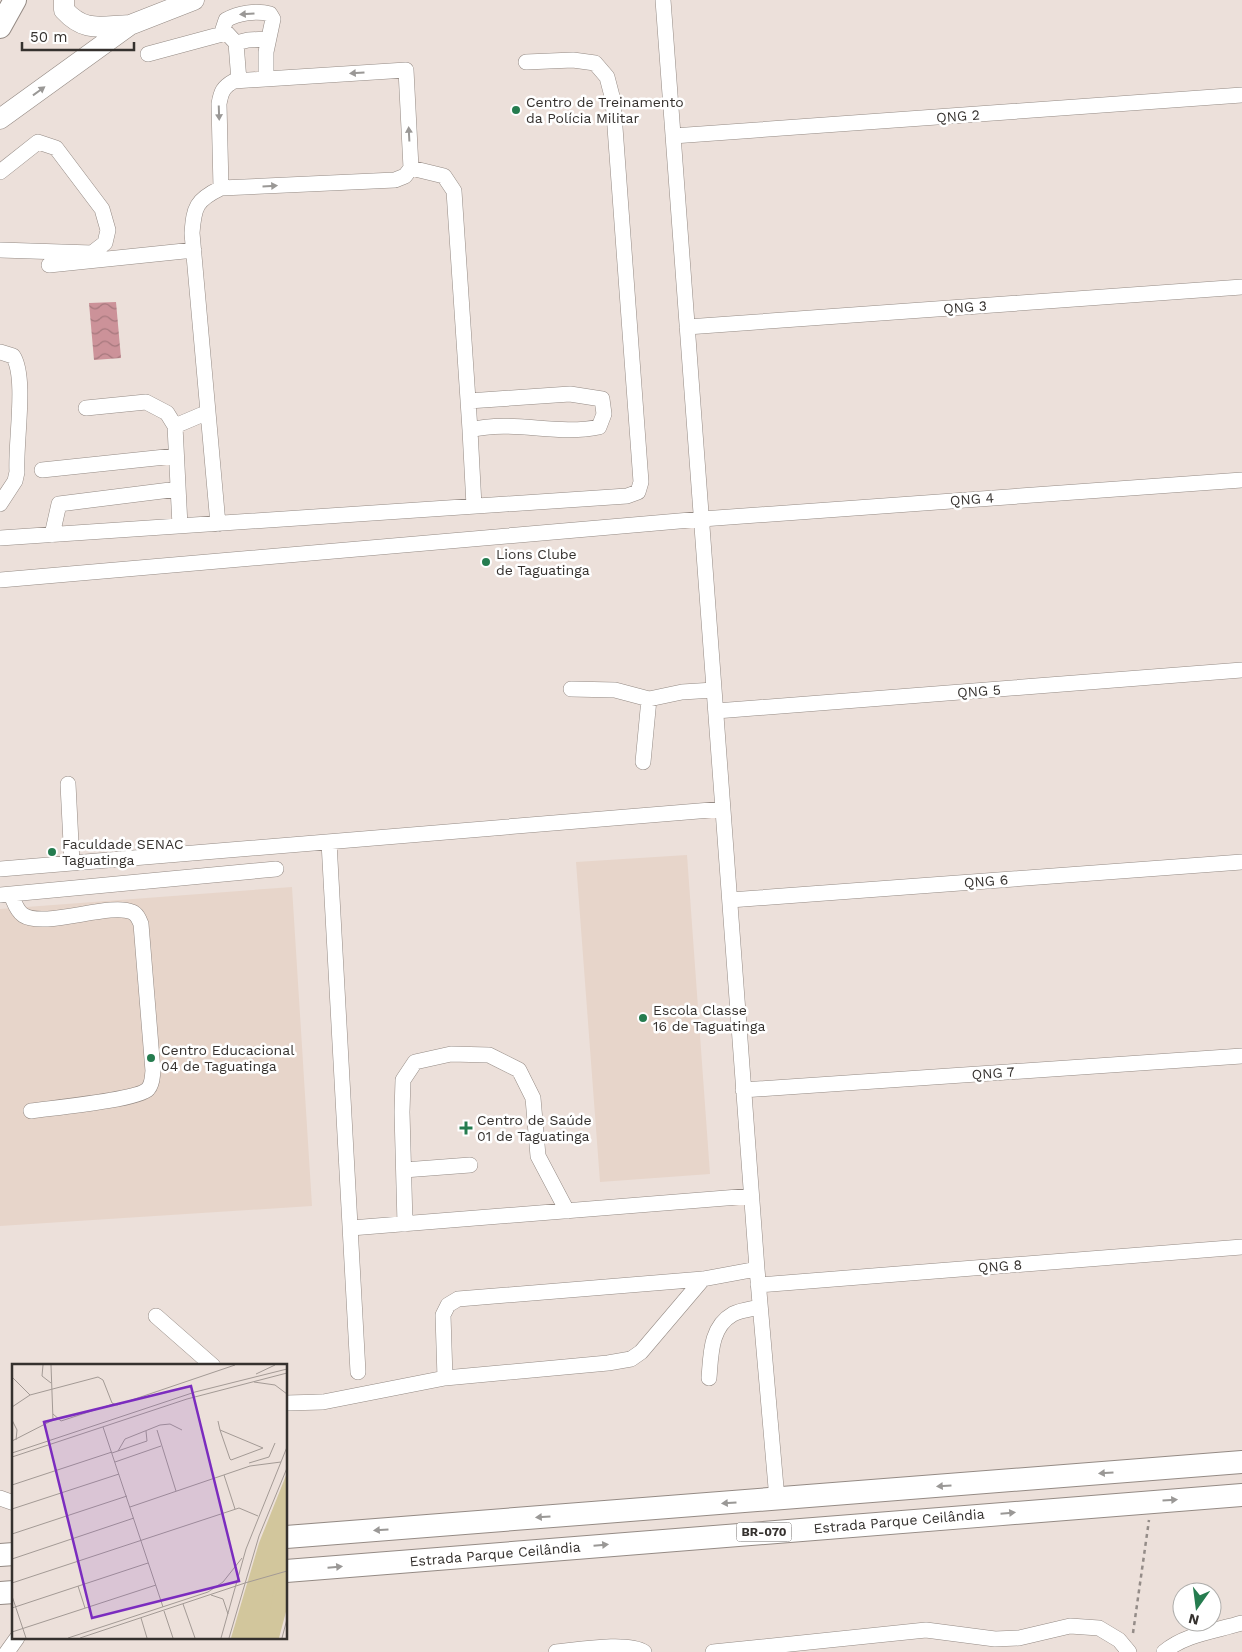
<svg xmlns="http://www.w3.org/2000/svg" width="1242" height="1652" font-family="'Work Sans',sans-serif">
	<defs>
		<pattern id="water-waves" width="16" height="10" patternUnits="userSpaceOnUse" patternTransform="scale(1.25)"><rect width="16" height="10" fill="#cc9299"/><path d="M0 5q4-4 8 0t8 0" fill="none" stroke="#a6787d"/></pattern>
	</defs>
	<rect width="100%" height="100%" fill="#ece0da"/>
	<path fill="#e7d5ca" d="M687,855L710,1174L600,1182L576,862Z
		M292,887L312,1206L0,1226V909Z"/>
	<path fill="url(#water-waves)" d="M116,302L121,358L94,360L89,303Z"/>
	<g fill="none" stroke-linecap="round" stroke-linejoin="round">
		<defs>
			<path id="minor" d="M663,0L757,1269L777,1499
				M236,43L248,40L268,39
				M148,54L226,33
				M239,81L236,43L223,29L226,20C238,13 257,10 270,14L273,19L266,52V79
				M673,136L1242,95
				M411,168L444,176L454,191L470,430
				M0,172L38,142L56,148L102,209L108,230L105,243L92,253L0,250
				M49,265L194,250
				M687,327L1242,287
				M0,352L13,356C27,377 15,444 17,472L15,481L0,504
				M468,401L570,394L602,399L604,414L599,427C556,436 513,419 470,430L474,506
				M86,408L146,402L167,413L175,426
				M42,470L175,456
				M218,524L192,233C194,207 196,200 221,188L395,180L405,176L411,168L406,70L234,81C223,87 221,92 219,104L221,188
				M180,526L175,426L208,412
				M52,535L59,504L178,489
				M0,538L627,496L638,492L641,482L613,100L607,77L595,63L573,60L526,62
				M0,580L702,519L1242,480
				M571,689L615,690L649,699L682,692L714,690
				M716,711L1242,670
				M643,762L649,699
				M68,784L72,863
				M329,842L358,1372
				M0,869L723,809
				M0,895L276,869
				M11,895C14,901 16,910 23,915C44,929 110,902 132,912C137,914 139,919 141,924L153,1071C152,1077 153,1083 148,1089C138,1100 51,1108 31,1111
				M730,900L1242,862
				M743,1090L1242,1056
				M404,1170L470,1165
				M405,1224L402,1112L403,1080L415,1062L451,1054L489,1055L519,1070L533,1098L538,1156L567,1211
				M351,1228L751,1196
				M758,1285L1242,1247
				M156,1316L213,1366
				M445,1378L443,1315L448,1305L458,1299L703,1279L757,1269
				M709,1378C711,1355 710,1327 733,1314C741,1310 752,1309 760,1307
				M286,1403L323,1402L445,1378L608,1363L631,1359L641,1352L703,1279
				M0,1498L14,1503
				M7,1652L17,1638
				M556,1652C577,1650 628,1641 644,1652
				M713,1652L926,1630L995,1639L1019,1638L1070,1626L1099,1628L1119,1640L1129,1652
				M1164,1652C1185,1634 1216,1631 1242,1623"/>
			<path id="major" d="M64,0V10C85,33 100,26 130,25
				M0,119L130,25L194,0"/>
			<path id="highway" d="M0,27L15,0
				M286,1537L1242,1462
				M0,1555L14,1554
				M286,1571L1242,1495
				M0,1593L14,1592"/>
		</defs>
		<use href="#minor" stroke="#948a84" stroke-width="16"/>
		<use href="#major" stroke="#948a84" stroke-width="21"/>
		<use href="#highway" stroke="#948a84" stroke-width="24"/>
		<path stroke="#948c88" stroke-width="2.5" stroke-dasharray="4 4" stroke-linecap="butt" d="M1133,1633L1149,1520"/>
		<use href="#minor" stroke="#fff" stroke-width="15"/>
		<use href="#major" stroke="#fff" stroke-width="20"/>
		<use href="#highway" stroke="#fff" stroke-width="22"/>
	</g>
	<defs><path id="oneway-solid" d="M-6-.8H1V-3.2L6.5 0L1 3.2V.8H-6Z" transform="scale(1.25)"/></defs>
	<g fill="#9a9896">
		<use href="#oneway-solid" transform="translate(247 14) rotate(176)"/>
		<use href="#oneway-solid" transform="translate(357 73) rotate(176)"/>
		<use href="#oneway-solid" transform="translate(39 91) rotate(-36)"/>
		<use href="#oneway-solid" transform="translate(219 113) rotate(88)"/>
		<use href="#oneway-solid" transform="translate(409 134) rotate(-93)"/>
		<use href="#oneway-solid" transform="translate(270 186) rotate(-3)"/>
		<use href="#oneway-solid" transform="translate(1106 1473) rotate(176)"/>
		<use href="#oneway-solid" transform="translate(944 1486) rotate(176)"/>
		<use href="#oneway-solid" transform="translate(1170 1500) rotate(-4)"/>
		<use href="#oneway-solid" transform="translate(729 1503) rotate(176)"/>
		<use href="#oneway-solid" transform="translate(1008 1513) rotate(-5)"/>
		<use href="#oneway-solid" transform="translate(543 1517) rotate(176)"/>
		<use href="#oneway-solid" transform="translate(381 1530) rotate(176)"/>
		<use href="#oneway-solid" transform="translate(601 1545) rotate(-5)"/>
		<use href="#oneway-solid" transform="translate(335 1567) rotate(-5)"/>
	</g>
	<g fill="#257c4f" stroke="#fff" stroke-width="2">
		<circle cx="516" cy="110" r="5"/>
		<circle cx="486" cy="562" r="5"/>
		<circle cx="52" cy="852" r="5"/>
		<circle cx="643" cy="1018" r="5"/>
		<circle cx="151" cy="1058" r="5"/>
		<path d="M463.5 1120.5h5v5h5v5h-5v5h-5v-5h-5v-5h5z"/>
	</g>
	<g text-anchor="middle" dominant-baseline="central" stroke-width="5" stroke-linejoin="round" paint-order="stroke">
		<rect fill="#fff" stroke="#726f6d" stroke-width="1" x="736.5" y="1522.5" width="55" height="19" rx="4"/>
		<g font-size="12" font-weight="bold" fill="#35312e">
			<text x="764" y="1532">BR-070</text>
		</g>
		<g font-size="14" fill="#35312e" stroke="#fff" text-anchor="start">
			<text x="526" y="102">Centro de Treinamento<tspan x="526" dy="16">da Polícia Militar</tspan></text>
			<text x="496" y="554">Lions Clube<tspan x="496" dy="16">de Taguatinga</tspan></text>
			<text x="62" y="844">Faculdade SENAC<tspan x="62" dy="16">Taguatinga</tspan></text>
			<text x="653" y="1010">Escola Classe<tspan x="653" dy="16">16 de Taguatinga</tspan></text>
			<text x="161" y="1050">Centro Educacional<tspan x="161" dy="16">04 de Taguatinga</tspan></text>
			<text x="477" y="1120">Centro de Saúde<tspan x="477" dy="16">01 de Taguatinga</tspan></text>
		</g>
		<g font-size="14" fill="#35312e" stroke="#fff">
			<text transform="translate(958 116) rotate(-4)">QNG 2</text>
			<text transform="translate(965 307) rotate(-4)">QNG 3</text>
			<text transform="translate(972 499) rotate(-4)">QNG 4</text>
			<text transform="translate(979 691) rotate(-4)">QNG 5</text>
			<text transform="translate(986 881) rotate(-4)">QNG 6</text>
			<text transform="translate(993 1073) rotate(-4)">QNG 7</text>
			<text transform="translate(1000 1266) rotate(-4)">QNG 8</text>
			<text transform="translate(899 1521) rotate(-5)">Estrada Parque Ceilândia</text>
			<text transform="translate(495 1554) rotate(-5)">Estrada Parque Ceilândia</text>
		</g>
	</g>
	<g transform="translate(12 1364)">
		<rect width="275" height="275" fill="#ece0da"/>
		<path d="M275,109V244L267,274H219L247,179Z" fill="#d2c69c"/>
		<path d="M263,221L275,224L272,249L258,245Z" fill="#d2c69c"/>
		<path fill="none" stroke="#a39a95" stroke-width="1" d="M31,1L30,12L39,19M244,10L263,1M0,13L18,31M242,18L263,21L275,30M0,43L18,31L86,13L91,16L100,39L105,41L223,1M41,50L49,57L101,40M0,56L5,66L4,76M206,57L208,66L218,95L219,96L251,84L208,66M91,63L151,243M145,66L164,127M0,77L41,56L39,1M106,87L113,75L148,61L158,60L170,66M0,89L183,28L275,5M100,89L135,77L134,67M0,93L175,35L275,9M103,98L149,82M237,99L257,93L263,79M212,111L223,145M0,121L100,88M118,143L238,102L269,98M0,145L107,110M0,170L115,132M0,195L122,154M0,219L227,144L246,152M233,219L275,207M66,222L73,244M199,231L211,235L216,250M0,232L14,274M171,240L183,274M0,244L136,199M152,247L161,274M129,254L135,274M0,268L144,221M56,274L196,228L211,218L230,194M68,274L233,219M209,274L234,185L275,83M217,274L247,172L275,104M270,274L275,255"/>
		<path fill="#7b2cbf" fill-opacity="0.15" stroke="#7b2cbf" stroke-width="2.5" d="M179,22L227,217L80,254L32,58Z"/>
		<rect width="275" height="275" fill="none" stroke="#35312e" stroke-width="2.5"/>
	</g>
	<g transform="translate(1197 1607) rotate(194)"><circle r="24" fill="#ffffff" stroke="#aeadab"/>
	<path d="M0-4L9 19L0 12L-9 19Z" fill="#257c4f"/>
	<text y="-8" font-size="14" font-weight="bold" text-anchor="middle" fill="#35312e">N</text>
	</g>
	<path d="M22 42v8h112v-8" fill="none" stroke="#35312e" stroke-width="2.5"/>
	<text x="30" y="42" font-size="15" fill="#35312e" stroke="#ffffff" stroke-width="4" paint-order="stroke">50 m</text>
</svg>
